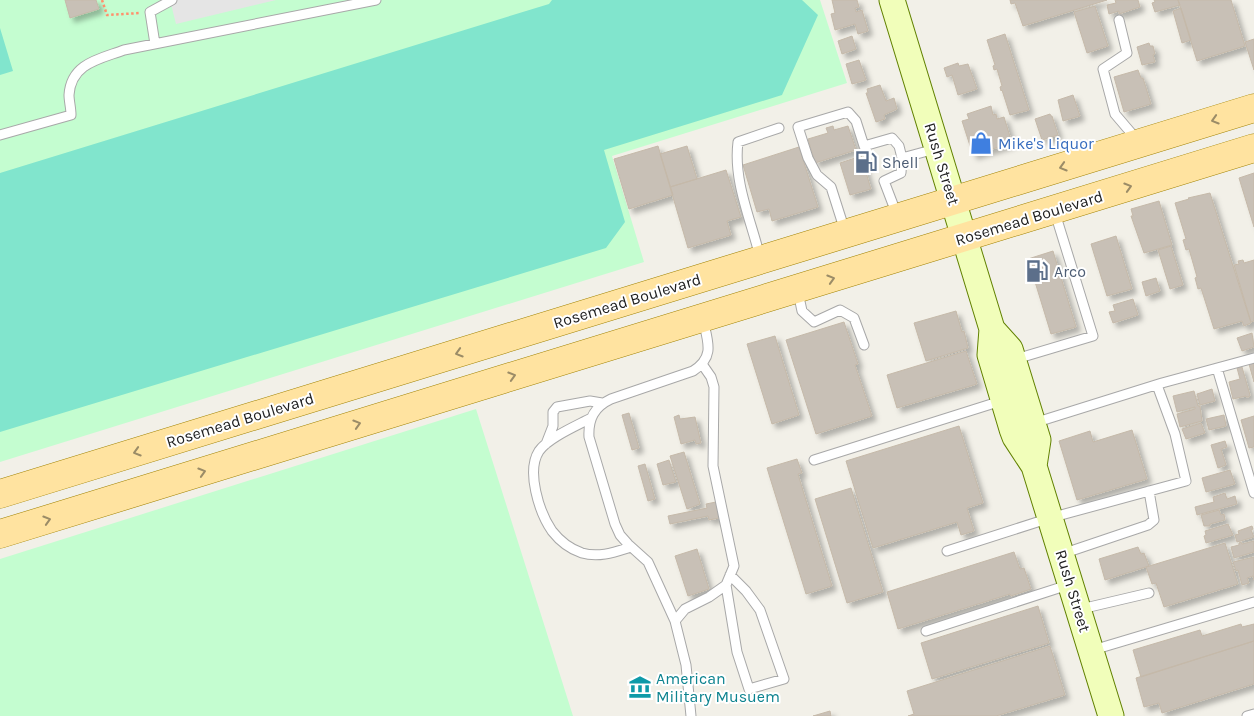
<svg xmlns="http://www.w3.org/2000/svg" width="1254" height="716" font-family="Karla,sans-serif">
	<defs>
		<filter id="shadow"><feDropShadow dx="4.5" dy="4.5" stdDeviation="2.5" flood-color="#0004"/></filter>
	</defs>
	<rect width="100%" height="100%" fill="#f2f0e8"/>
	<path fill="#c4fdd0" d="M0,0H820L847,83L612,156L644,262L0,462Z
		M476,409L573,716H0V559Z"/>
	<path fill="#81e5cd" d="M552,0H802L818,15L782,95L604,150L625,222L606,248L0,432V173L549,4Z
		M0,28L13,71L0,75Z"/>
	<path fill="#e5e5e5" d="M170,0H276L176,24Z"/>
	<path fill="#c8c0b6" stroke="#c5b9a9" filter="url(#shadow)" d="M65,0H96L99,9L70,18Z
		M832,0H857L859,7L855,8L856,12L862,10L868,31L858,34L855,24L835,30L831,14L835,13Z
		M1010,0H1107L1023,26L1015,3L1011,4Z
		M1115,0H1138L1140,7L1119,14V11L1109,14L1107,5L1116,3Z
		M1154,0H1178L1180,5L1155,12L1152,3L1155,2Z
		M1178,0H1231L1245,46L1197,61Z
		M1095,6L1108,46L1087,53L1074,12Z
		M1181,8L1191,40L1182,43L1173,11Z
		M1005,34L1029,110L1010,115L1002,90L1001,91L1000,87L1002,86L997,69L994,70L993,66L995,65L987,40Z
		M852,36L856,49L842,54L838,41Z
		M1254,39V70L1245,42Z
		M1149,43L1150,46H1153L1155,54L1153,55L1155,62L1142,65L1137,47Z
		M859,60L866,80L852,84L846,64Z
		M958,63L959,66L968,64L977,89L958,95L952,75L947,77L944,68Z
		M1138,70L1141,78H1143L1151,104L1124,112L1114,77Z
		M880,85L886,101L894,98L897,109L884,115L885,119L876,122L866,93H868L867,89Z
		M1073,95L1080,116L1063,121L1058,100Z
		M991,106L993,115L996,114L997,119L1004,117L1012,143L973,155L962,121L969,119L967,114Z
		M1050,114L1051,116H1052L1058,135L1042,140L1035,119Z
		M833,126L834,130L848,126L856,150L815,163L808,139L828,133L826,128Z
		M658,146L673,195L629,209L614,159Z
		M687,146L697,179L670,187L660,154Z
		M799,147L818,207L772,221L769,209L757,212L743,165Z
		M861,156L871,189L850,195L840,163Z
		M726,170L741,217L727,221L731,235L688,248L670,187Z
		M1254,173V227L1239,178Z
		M1210,193L1251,323L1244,326L1242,321L1214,329L1201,288L1198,289L1195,278L1197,277L1189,249L1186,250L1183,240L1186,239L1175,203L1189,199L1188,198Z
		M1159,201L1172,245L1144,253L1131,216H1133L1131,209Z
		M1116,236L1132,289L1107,296L1091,244Z
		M1171,246L1183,285L1170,289L1158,250Z
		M1053,251L1076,327L1051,334L1028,259Z
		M1243,260L1244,263L1254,260V321L1251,322L1234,265L1239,264L1238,261Z
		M1156,278L1160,291L1146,296L1142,282Z
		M1133,299L1138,315L1113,323L1109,312L1115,311L1113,305Z
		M956,311L962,332L964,331L968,348L926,361L914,323Z
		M844,322L858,364L855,365L872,416L816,434L786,340Z
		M1252,333L1254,347L1242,351L1237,338Z
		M775,336L799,415L772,424L747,344Z
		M966,351L977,384L897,408L887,375Z
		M1254,361V382L1249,364Z
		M1242,367L1250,395L1249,397H1246V396L1233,399L1229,382L1240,379L1237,368Z
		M1212,389L1215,401L1200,405L1197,394Z
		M1194,391L1198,406H1200L1202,421L1180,427L1177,414L1195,409V407L1177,412L1173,396Z
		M629,413L639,448L632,450L622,415Z
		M679,415L680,419L695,417L701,443L696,444L695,440L681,444L674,417Z
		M1224,415L1226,426L1209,430L1206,419Z
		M1254,416V447L1249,448L1241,420Z
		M1201,423L1205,433L1186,439L1182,429Z
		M959,426L983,503L967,508L974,531L961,535L957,522L873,548L846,461Z
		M1132,430L1147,479L1077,500L1059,441L1090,431L1093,442Z
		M1225,441L1227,447L1221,449L1226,465L1218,468L1211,445Z
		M684,452L700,504L687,509L670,456Z
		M797,459L802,473L798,474L832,586L806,594L767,468Z
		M669,460L676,482L663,485L657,464Z
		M645,464L655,499L648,501L638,466Z
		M1230,470L1235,484L1206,492L1202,478Z
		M851,488L883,592L847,603L815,499Z
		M1225,493L1227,499L1235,496L1237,504L1197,515L1195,507L1214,502L1213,497Z
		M716,502L719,518L709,520L708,516L670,524L668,516L707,508L706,504Z
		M1219,510L1221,515L1224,514L1225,520L1210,524V526H1204L1201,515Z
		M1228,524L1233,535L1206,543L1204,536L1206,535L1205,531Z
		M1252,526L1253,529L1251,530L1254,537L1237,542L1235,535L1239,534L1238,531Z
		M1254,541V552L1234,558L1231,547L1239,545V543L1241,542L1242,544Z
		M1225,543L1238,584L1164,607L1156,583L1152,584L1146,567Z
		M1138,547L1141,554L1144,553L1149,566L1105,580L1099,559Z
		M697,549L709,589L688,596L675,556Z
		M1014,552L1020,569L1024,568L1031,589L1011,596L1010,594L898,629L887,592Z
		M1254,557V580L1253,576L1247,578L1249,583L1242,585L1238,570L1236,571L1233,562Z
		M1038,606L1049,643L932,679L921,643Z
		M1241,624L1242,627L1254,624V641L1141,677L1133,650L1200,630L1202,636Z
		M1254,641V684L1162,713L1159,703L1144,707L1136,678Z
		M1050,646L1065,695L996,716H908L914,714L907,691Z
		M830,711L831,716H813Z"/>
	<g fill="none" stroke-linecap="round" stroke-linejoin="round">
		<defs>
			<path id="lane" d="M1119,20L1127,53L1103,69L1115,114L1138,141
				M155,44L150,12L172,0
				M0,135L71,115C71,108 69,101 69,95C71,63 100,59 124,50L376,0
				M897,215L884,181L901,173L902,158
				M845,231L831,187L817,175L808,158L798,127L848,112L856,121L864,146L892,138L899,146L902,158L935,149
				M760,257C751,220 733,181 738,142L779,128
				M798,292L802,311L814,322L840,310L854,318L864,345
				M1016,359L1093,336L1055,213
				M1217,368L1254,493
				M591,418C576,426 548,438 539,451C526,471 539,512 552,531C559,540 570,549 582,553C599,558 615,552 631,547
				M1034,423L1162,383L1254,358
				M546,444L553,426V412L557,407L590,401L602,403
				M814,460L1001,401
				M947,551L1050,518L1186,481L1175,434L1157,385
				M1062,554L1148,525L1154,520L1149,491
				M726,585L737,652L749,689L784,679L760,610L746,591L730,575
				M1081,609L1149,593
				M675,621L685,609L709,597L726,585L734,566L713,466L714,387L711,377L702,364
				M926,631L1068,585
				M1093,650L1254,602
				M691,716L686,665L675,621L648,562L628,544L620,535L615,524L589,437C588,419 594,407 611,399L693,371C715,357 708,342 703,320
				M1247,716L1254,714"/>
			<path id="secondary" d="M892,0L992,329L990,355L1012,429L1015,437L1034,466L1111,716
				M992,329L1010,349L1038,440L1034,466"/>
			<path id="primary" d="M0,494L1254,108
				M0,534L1254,148"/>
		</defs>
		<use href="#lane" stroke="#a8a8a8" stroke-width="11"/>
		<use href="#secondary" stroke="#618100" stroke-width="27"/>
		<use href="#primary" stroke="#9f8100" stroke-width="29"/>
		<path stroke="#ff906c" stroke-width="2.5" stroke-dasharray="2.5 2.5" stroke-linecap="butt" d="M102,0L107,15L140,13"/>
		<use href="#lane" stroke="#fff" stroke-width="9"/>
		<use href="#secondary" stroke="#f1feba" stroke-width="25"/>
		<use href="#primary" stroke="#ffe3a0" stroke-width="28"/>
	</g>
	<defs><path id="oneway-chevron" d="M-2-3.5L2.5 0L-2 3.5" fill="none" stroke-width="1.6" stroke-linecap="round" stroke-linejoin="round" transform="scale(1.25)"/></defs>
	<g stroke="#9b8c67">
		<use href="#oneway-chevron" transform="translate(1215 120) rotate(163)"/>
		<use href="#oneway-chevron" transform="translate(1063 167) rotate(163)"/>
		<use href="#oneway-chevron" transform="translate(1128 187) rotate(-17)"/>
		<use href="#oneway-chevron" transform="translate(831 279) rotate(-17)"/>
		<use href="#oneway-chevron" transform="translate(459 353) rotate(163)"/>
		<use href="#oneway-chevron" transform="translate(512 376) rotate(-17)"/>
		<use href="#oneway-chevron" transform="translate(357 424) rotate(-17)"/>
		<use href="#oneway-chevron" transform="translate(137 452) rotate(163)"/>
		<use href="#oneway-chevron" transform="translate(202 472) rotate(-17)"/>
		<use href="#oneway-chevron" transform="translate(47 520) rotate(-17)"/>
	</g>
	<defs>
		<symbol id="shop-bare" viewBox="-9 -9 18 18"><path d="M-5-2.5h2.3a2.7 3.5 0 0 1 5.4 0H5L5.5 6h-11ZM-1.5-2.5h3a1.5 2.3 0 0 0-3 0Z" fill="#3f7fe0" stroke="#fff" stroke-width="2.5" paint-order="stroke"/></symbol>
		<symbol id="fuel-bare" viewBox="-9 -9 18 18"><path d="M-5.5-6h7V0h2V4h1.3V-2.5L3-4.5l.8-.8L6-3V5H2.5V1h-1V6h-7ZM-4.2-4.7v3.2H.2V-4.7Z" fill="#5c6f8a" stroke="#fff" stroke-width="2.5" paint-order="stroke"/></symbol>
		<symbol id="museum-bare" viewBox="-9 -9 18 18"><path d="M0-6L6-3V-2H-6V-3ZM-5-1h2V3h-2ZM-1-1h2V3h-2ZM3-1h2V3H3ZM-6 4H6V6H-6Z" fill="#0f9aa8" stroke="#fff" stroke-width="2.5" paint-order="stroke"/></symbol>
	</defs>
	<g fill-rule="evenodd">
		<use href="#shop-bare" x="965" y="127" width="32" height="32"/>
		<use href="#fuel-bare" x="850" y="146" width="32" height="32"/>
		<use href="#fuel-bare" x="1021" y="255" width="32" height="32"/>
		<use href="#museum-bare" x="624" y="671" width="32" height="32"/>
	</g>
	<g text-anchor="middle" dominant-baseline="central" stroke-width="4" stroke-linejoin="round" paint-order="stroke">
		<g font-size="16" fill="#366cbe" stroke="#fff" text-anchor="start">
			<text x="998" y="143">Mike's Liquor</text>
		</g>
		<g font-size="16" fill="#4e5e75" stroke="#fff" text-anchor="start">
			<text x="882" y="162">Shell</text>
			<text x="1054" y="271">Arco</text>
		</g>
		<g font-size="16" fill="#212121" stroke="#fff">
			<text transform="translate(942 164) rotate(73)">Rush Street</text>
			<text transform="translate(1029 218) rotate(-17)">Rosemead Boulevard</text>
			<text transform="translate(627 301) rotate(-17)">Rosemead Boulevard</text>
			<text transform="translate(240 420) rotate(-17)">Rosemead Boulevard</text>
			<text transform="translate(1073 591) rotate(73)">Rush Street</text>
		</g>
		<g font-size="16" fill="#0d838f" stroke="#fff" text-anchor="start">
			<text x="656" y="678">American<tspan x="656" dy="18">Military Musuem</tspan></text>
		</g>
	</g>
</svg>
